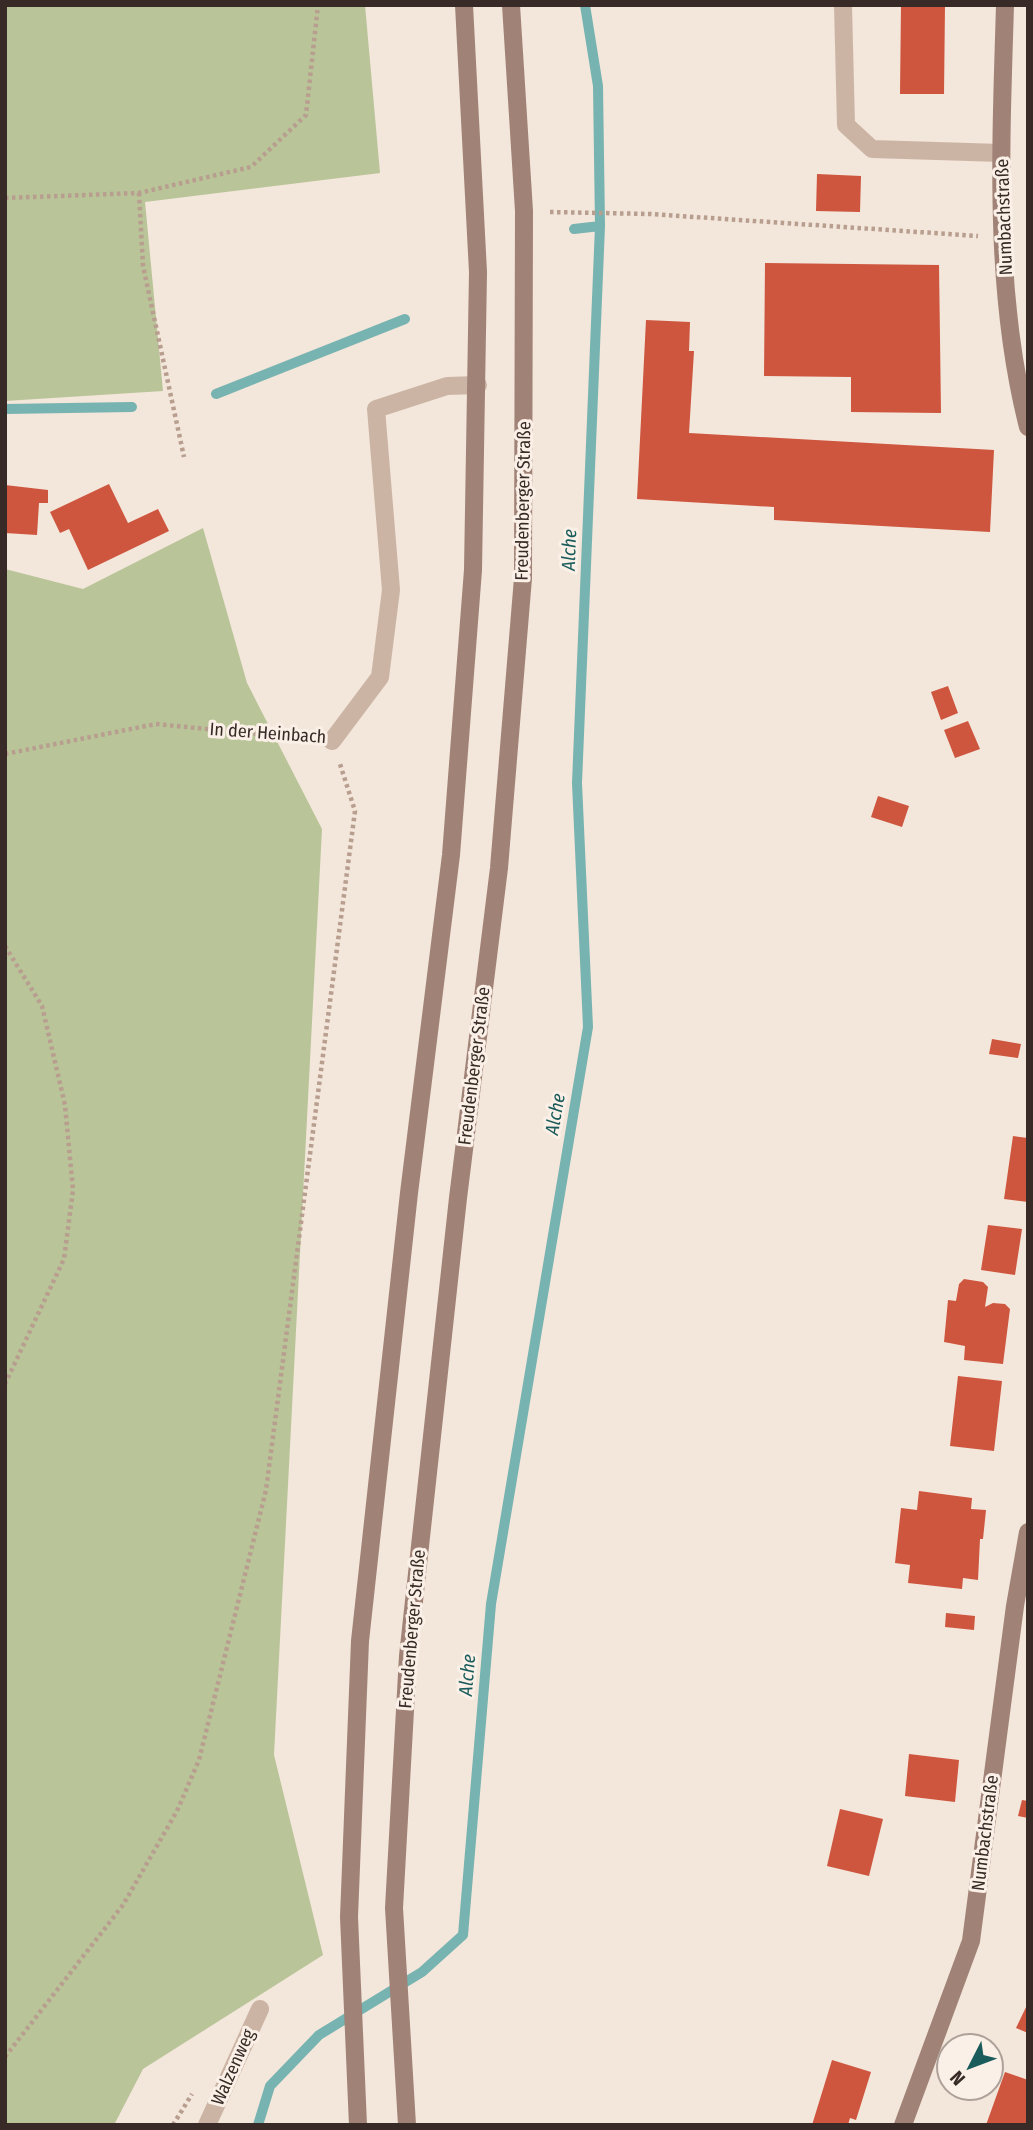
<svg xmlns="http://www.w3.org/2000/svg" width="1033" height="2130" font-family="'Fira Sans Condensed',sans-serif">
	<rect width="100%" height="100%" fill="#f3e6da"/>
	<path fill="#b9c499" d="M5,5H365L380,173L145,202L163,391L5,401Z
		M203,528L247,683L322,829L274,1755L323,1955L143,2069L114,2125H5V569L83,589Z"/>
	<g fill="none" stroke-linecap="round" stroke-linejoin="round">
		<path stroke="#77b3b0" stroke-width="10" d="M574,229L600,226
			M216,394L405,319
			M5,409L132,407
			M258,2125L270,2086L319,2035L422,1972L463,1935L491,1604L588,1027L577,783L600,226L598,86L585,5"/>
	</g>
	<path fill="#ce553e" d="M901,5H945L944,94H900Z
		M817,174L861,176L860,212L816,211Z
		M765,263L939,265L941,413L851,412V377L764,376Z
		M646,320L690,322L689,351H694L689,433L994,450L990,532L774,520V507L637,499Z
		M109,484L128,523L158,509L169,531L88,570L69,529L60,533L50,512Z
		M5,485L48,490V503H39L37,535L5,533Z
		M948,686L958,713L941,720L931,692Z
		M968,721L980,749L955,758L944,730Z
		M878,796L909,806L902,827L871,817Z
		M992,1039L1021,1044L1018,1058L989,1054Z
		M1013,1136L1028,1138V1202L1004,1199Z
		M988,1225L1022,1229L1015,1275L981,1270Z
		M964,1279L983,1282L988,1287L985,1307L993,1303L1005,1304L1010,1309L1003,1364L964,1360L965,1346L944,1342L948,1300L956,1301L959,1284Z
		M958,1376L1002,1381L994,1451L950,1446Z
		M919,1491L972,1498L971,1509L986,1510L983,1539H980L978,1580L963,1578L962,1589L908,1583L910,1565L895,1563L901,1508L917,1510Z
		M946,1613L975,1616L974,1630L945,1627Z
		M909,1754L959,1760L955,1802L905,1796Z
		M1022,1800L1028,1801V1818L1018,1816Z
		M840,1809L883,1819L869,1876L827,1866Z
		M1028,2003V2033L1016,2028Z
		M832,2060L871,2072L856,2120L850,2118L848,2125H812Z
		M1005,2072L1028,2080V2125H986Z"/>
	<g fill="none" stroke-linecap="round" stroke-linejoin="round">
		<path stroke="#b89e8f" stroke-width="4.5" stroke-dasharray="3.5 3.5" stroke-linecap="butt" d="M139,193L143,266L184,457
			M5,198L139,193L251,167L306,115L318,5
			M550,212L650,214L978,236
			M5,754L156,724L309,739
			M5,946L42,1006L65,1105L73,1190L64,1259L5,1384
			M5,2057L123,1905L177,1811L199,1760L266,1490L355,811L340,764
			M173,2125L192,2094"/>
		<path stroke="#ccb4a5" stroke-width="18" d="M843,5L846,125L872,149L1001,153"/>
		<path stroke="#ccb4a5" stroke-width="18" d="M332,741L380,677L391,590L376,409L447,386L478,385
			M207,2125L260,2009"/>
		<path stroke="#a08277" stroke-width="18" d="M1005,5C1001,145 993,290 1028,427
			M358,2125L349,1917L360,1641L409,1193L451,855L473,570L478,272L464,5
			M407,2125L394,1908L408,1656L458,1198L499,868L523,578L524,211L511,5
			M903,2125L971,1941L1015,1606L1028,1532"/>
	</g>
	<g text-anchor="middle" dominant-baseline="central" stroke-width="6" stroke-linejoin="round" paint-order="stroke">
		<g font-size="18" fill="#382b27" stroke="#fbf0e7">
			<text transform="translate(1004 217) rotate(-92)">Numbachstraße</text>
			<text transform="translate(523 501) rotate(-89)">Freudenberger Straße</text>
			<text transform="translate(268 733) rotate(4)">In der Heinbach</text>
			<text transform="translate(474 1066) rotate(-83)">Freudenberger Straße</text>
			<text transform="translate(412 1629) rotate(-85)">Freudenberger Straße</text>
			<text transform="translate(985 1833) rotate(-83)">Numbachstraße</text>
			<text transform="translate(233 2067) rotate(-66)">Walzenweg</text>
		</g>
		<g font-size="19" font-style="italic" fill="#1a5c5b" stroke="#fbf0e7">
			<text transform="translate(569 550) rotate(-88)">Alche</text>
			<text transform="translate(555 1114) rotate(-80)">Alche</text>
			<text transform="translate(467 1675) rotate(-85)">Alche</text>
		</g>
	</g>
	<rect width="1033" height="2130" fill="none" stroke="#382b27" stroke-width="14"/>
	<g transform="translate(970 2067) rotate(228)"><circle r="33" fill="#fbf0e7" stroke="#ada19a" stroke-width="2"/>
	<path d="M0-5L12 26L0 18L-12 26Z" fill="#1a5c5b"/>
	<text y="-10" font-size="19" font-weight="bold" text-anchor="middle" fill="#382b27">N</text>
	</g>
</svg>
